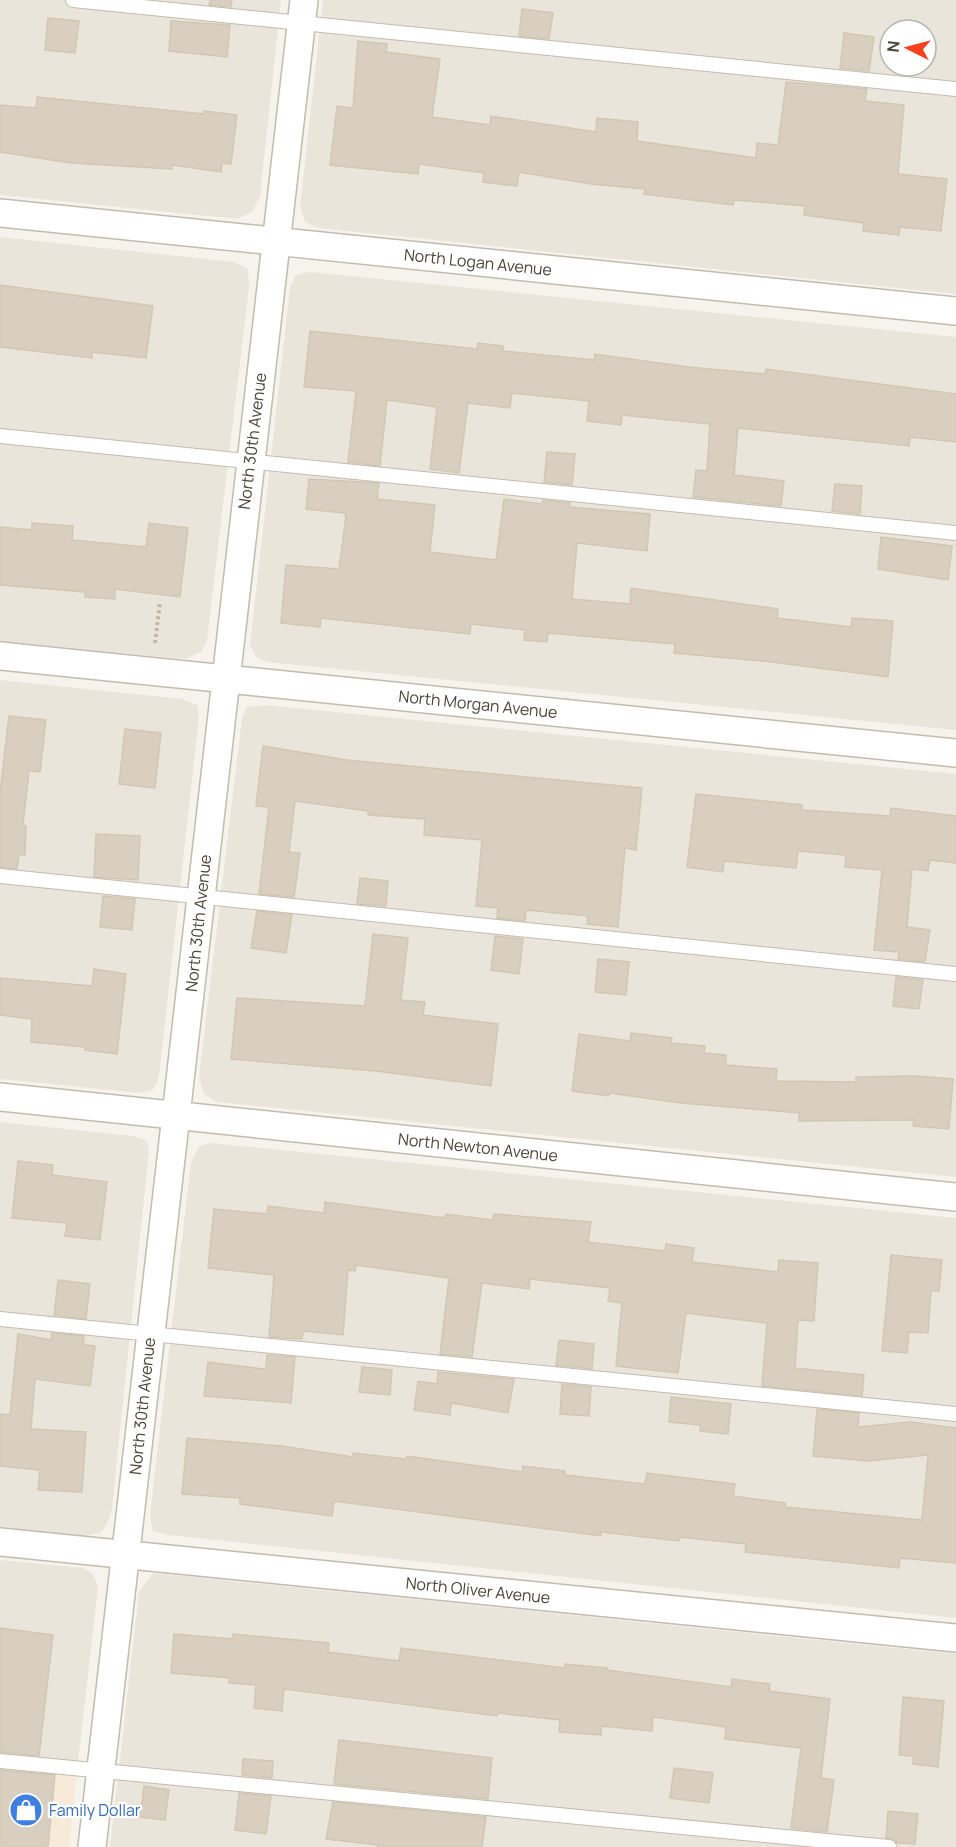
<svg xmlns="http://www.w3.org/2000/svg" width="956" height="1847" font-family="Manrope,sans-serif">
	<rect width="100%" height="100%" fill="#f6f3ec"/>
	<path fill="#eae5da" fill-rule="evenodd" d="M0,0H281L260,196L252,212L237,219L0,195Z
		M323,0H956V294L318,228L305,222L300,207ZM890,30H926V66H890Z
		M0,237L234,262L248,269L249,287L207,640L201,652L185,659L0,641Z
		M310,272L956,337V730L267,662L256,657L250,645L290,287L296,275Z
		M0,680L182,699L197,705L199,716L159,1076L153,1090L140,1093L0,1079Z
		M265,705L956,774V1177L217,1102L204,1094L199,1077L242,718L247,707Z
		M0,1122L132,1136L147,1141L149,1151L112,1508L107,1524L101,1532L86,1536L0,1527Z
		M211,1143L956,1218V1618L168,1535L153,1531L150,1515L191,1162L199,1146Z
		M0,1560L83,1568L93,1574L98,1587L77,1771L0,1765Z
		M153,1573L956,1654V1847H110L139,1592Z"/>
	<path fill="#f7ead8" d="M0,1765L77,1771L69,1847H0Z"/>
	<path fill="#d8cfc1" stroke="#d3c7b4" stroke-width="1.5" d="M210,0H232L231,7L209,5Z
		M522,9L553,13L549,39L519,36Z
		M48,18L79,21L75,53L45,50Z
		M171,21L230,25L227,57L169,51Z
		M844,33L874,37L869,71L840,68Z
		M358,41L387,44L386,52L440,59L432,117L490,125L491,116L596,132L597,118L638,122L637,141L756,158L757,143L778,145L786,82L867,89L865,101L904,105L898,174L947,179L941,231L900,227L899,235L863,231L864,223L804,215L805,206L734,200L733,205L644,194L645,189L591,184L519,172L517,186L483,182L484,173L419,164L418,174L330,165L337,106L353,108Z
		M37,97L204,114V111L237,115L231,164L222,163L221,172L172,165V169L71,163L0,152V105L36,108Z
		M0,285L153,306L146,358L92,352V358L0,347Z
		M310,331L477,349L478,343L503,346V351L594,360L595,354L688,367L765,374L766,369L956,394V442L910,437L909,446L738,428L734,475L784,481L781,506L693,497L696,470L707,471L710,424L622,415L621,425L587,421L589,401L512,393L510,408L468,403L459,473L430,469L437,407L387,400L380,466L348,462L356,391L304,387Z
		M547,452L575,454L572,485L544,482Z
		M309,479L379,483L377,499L435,505L430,552L496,560L504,499L542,504L543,500L570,503V507L650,514L647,551L577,543L572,599L630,604L631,588L778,609L777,618L851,627L852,618L893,621L888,677L772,662L674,653L675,644L548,633L547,642L524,640L525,630L471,624L470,634L321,618L320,627L281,623L286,565L339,569L346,516L344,513L306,509Z
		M835,484L862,486L860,514L832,511Z
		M32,523L73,526L72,540L146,547L149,523L188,528L180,597L115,589V599L85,597V592L0,585V527L32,530Z
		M881,537L952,546L948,580L878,569Z
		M9,716L46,720L40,772L29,771L23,825L26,826L25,855H19L17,869L0,867V793Z
		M125,729L161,733L155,788L119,784Z
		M263,746L347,760L642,788L636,850L625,848L618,927L587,924L588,916L526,910L525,921L497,918L498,908L476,906L482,840L424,835L425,819L368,815V811L295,801L289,852L300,853L294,897L259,894L269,807L256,806Z
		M696,794L802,805V810L890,816L891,808L956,816V863L930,860L928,871L912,869L907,927L930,930L925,962L898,959L899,952L874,950L882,870L845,867L846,855L798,851L796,868L724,861L723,872L687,867Z
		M96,834L140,836L138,880L94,877Z
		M360,878L388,881L386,906L357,904Z
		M103,896L135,899L132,930L100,927Z
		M257,911L292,915L286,953L251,948Z
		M373,934L408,938L401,1000L425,1002L423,1015L498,1024L491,1086L376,1071L231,1059L237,998L365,1006Z
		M495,936L523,939L519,974L491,970Z
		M598,959L629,962L626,995L595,992Z
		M94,969L126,974L117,1054L85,1050V1047L31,1042L32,1019L0,1015V978L92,986Z
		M896,977L923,980L919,1009L893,1006Z
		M631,1033L672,1038L671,1043L705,1046L704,1053L726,1055V1065L777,1069L776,1081L856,1082V1077L917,1076L953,1079L949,1129L913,1126L914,1120L799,1121V1113L681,1103L609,1093V1096L572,1091L579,1034L630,1041Z
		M18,1161L53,1165L52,1175L107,1182L100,1240L65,1236L67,1223L12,1218Z
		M325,1202L445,1218L446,1214L493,1220L494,1214L591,1222L588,1242L665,1251L666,1244L694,1248L692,1262L778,1272L779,1260L818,1263L814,1321L798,1320L795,1368L864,1375L862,1396L762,1386L767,1323L686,1313L678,1373L616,1366L622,1303L608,1301L610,1288L530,1279L529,1289L482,1283L472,1357L440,1354L449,1278L356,1265L355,1271L348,1270L343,1335L303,1331L302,1339L269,1337L274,1275L208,1268L214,1209L267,1214L268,1206L324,1213Z
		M891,1255L942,1260L939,1291H931L928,1333L909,1332L907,1353L882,1351Z
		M58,1280L90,1284L86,1319L54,1315Z
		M52,1333L84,1336L83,1344L95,1346L90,1386L35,1379L31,1429L86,1432L82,1492L38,1490L40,1470L0,1466V1414L10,1415L18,1334L51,1340Z
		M559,1340L594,1344L592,1369L556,1365Z
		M267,1355L295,1357L291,1403L204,1396L208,1362L263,1369L266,1368Z
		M362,1367L392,1370L390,1395L359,1392Z
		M438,1372L514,1379L508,1413L451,1403L450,1415L414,1410L418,1381L437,1384Z
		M562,1384L591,1387L589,1416L560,1414Z
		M671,1397L731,1404L728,1434L700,1431V1425L669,1422Z
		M817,1409L859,1413L858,1427L910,1422L956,1428V1563L900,1558L899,1568L745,1552L746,1544L679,1537V1541L601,1532V1536L334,1501L332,1516L240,1504V1498L182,1494L187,1438L282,1446L353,1457V1453L406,1459L407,1456L522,1472L523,1466L565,1471V1475L645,1484L647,1473L735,1484L733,1496L785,1503V1507L922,1520L928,1455L868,1461L813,1456Z
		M0,1628L53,1635L39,1756L0,1752Z
		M174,1634L233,1639V1634L329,1643L328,1652L399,1661L401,1648L565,1668V1664L607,1668V1670L731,1687L732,1679L770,1684L769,1691L830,1699L821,1778L834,1780L827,1832L791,1828L801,1748L725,1739L726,1727L653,1717L652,1731L602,1726L601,1735L559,1732L560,1720L498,1713L497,1716L284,1689L282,1711L254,1708L256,1685L229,1683L230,1678L171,1673Z
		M903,1697L944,1701L938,1767L913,1764V1756L899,1755Z
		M339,1740L492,1758L488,1799L334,1784Z
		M243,1759L273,1761L272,1778L242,1775Z
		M674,1768L713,1773L709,1803L670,1798Z
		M0,1770L55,1775L48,1847H0Z
		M144,1786L169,1790L165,1820L140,1817Z
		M239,1793L271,1796L266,1834L235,1830Z
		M333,1802L486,1817L482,1847H378V1845L326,1839Z
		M888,1811L918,1814L915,1844L897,1843L886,1838Z"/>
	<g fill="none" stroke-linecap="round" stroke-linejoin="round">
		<defs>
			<path id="service" d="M73,0L956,89
				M0,436L956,533
				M0,876L956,974
				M0,1319L956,1414
				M0,1761L889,1847"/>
			<path id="minor" d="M0,213L956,311
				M0,656L956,753
				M0,1097L956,1197
				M0,1542L956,1638
				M92,1847L304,0"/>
		</defs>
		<use href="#service" stroke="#c2bbae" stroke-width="16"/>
		<use href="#minor" stroke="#c2bbae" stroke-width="30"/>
		<path stroke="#c4b79f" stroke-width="4" stroke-dasharray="3 3" stroke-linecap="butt" d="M155,643L160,602"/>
		<use href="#service" stroke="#fff" stroke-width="14"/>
		<use href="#minor" stroke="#fff" stroke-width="27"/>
	</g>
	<defs>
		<symbol id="shop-disc" viewBox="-11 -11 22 22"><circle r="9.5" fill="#3f7fe0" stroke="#fff"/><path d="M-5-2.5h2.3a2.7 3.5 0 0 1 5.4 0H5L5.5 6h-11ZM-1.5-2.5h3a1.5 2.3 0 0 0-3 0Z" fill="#fff"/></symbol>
	</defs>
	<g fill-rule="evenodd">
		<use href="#shop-disc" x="7" y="1791" width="38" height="38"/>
	</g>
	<g text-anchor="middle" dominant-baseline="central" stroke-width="4.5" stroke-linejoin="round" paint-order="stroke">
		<g font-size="16" fill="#4b4439" stroke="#fff">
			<text transform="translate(478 262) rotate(6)">North Logan Avenue</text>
			<text transform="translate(252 441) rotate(-83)">North 30th Avenue</text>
			<text transform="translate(478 704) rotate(6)">North Morgan Avenue</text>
			<text transform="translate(198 923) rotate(-84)">North 30th Avenue</text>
			<text transform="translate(478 1147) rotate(6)">North Newton Avenue</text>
			<text transform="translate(142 1406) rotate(-84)">North 30th Avenue</text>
			<text transform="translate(478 1590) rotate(6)">North Oliver Avenue</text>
		</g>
		<g font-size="16" fill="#366cbe" stroke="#fff" text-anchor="start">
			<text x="49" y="1810">Family Dollar</text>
		</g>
	</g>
	<g transform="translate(908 48) rotate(276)"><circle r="28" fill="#ffffff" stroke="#b7b4b0" stroke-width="1.5"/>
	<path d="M0-4.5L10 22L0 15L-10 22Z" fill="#fc3f1d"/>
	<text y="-9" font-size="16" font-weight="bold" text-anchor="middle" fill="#4b4439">N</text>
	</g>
</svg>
